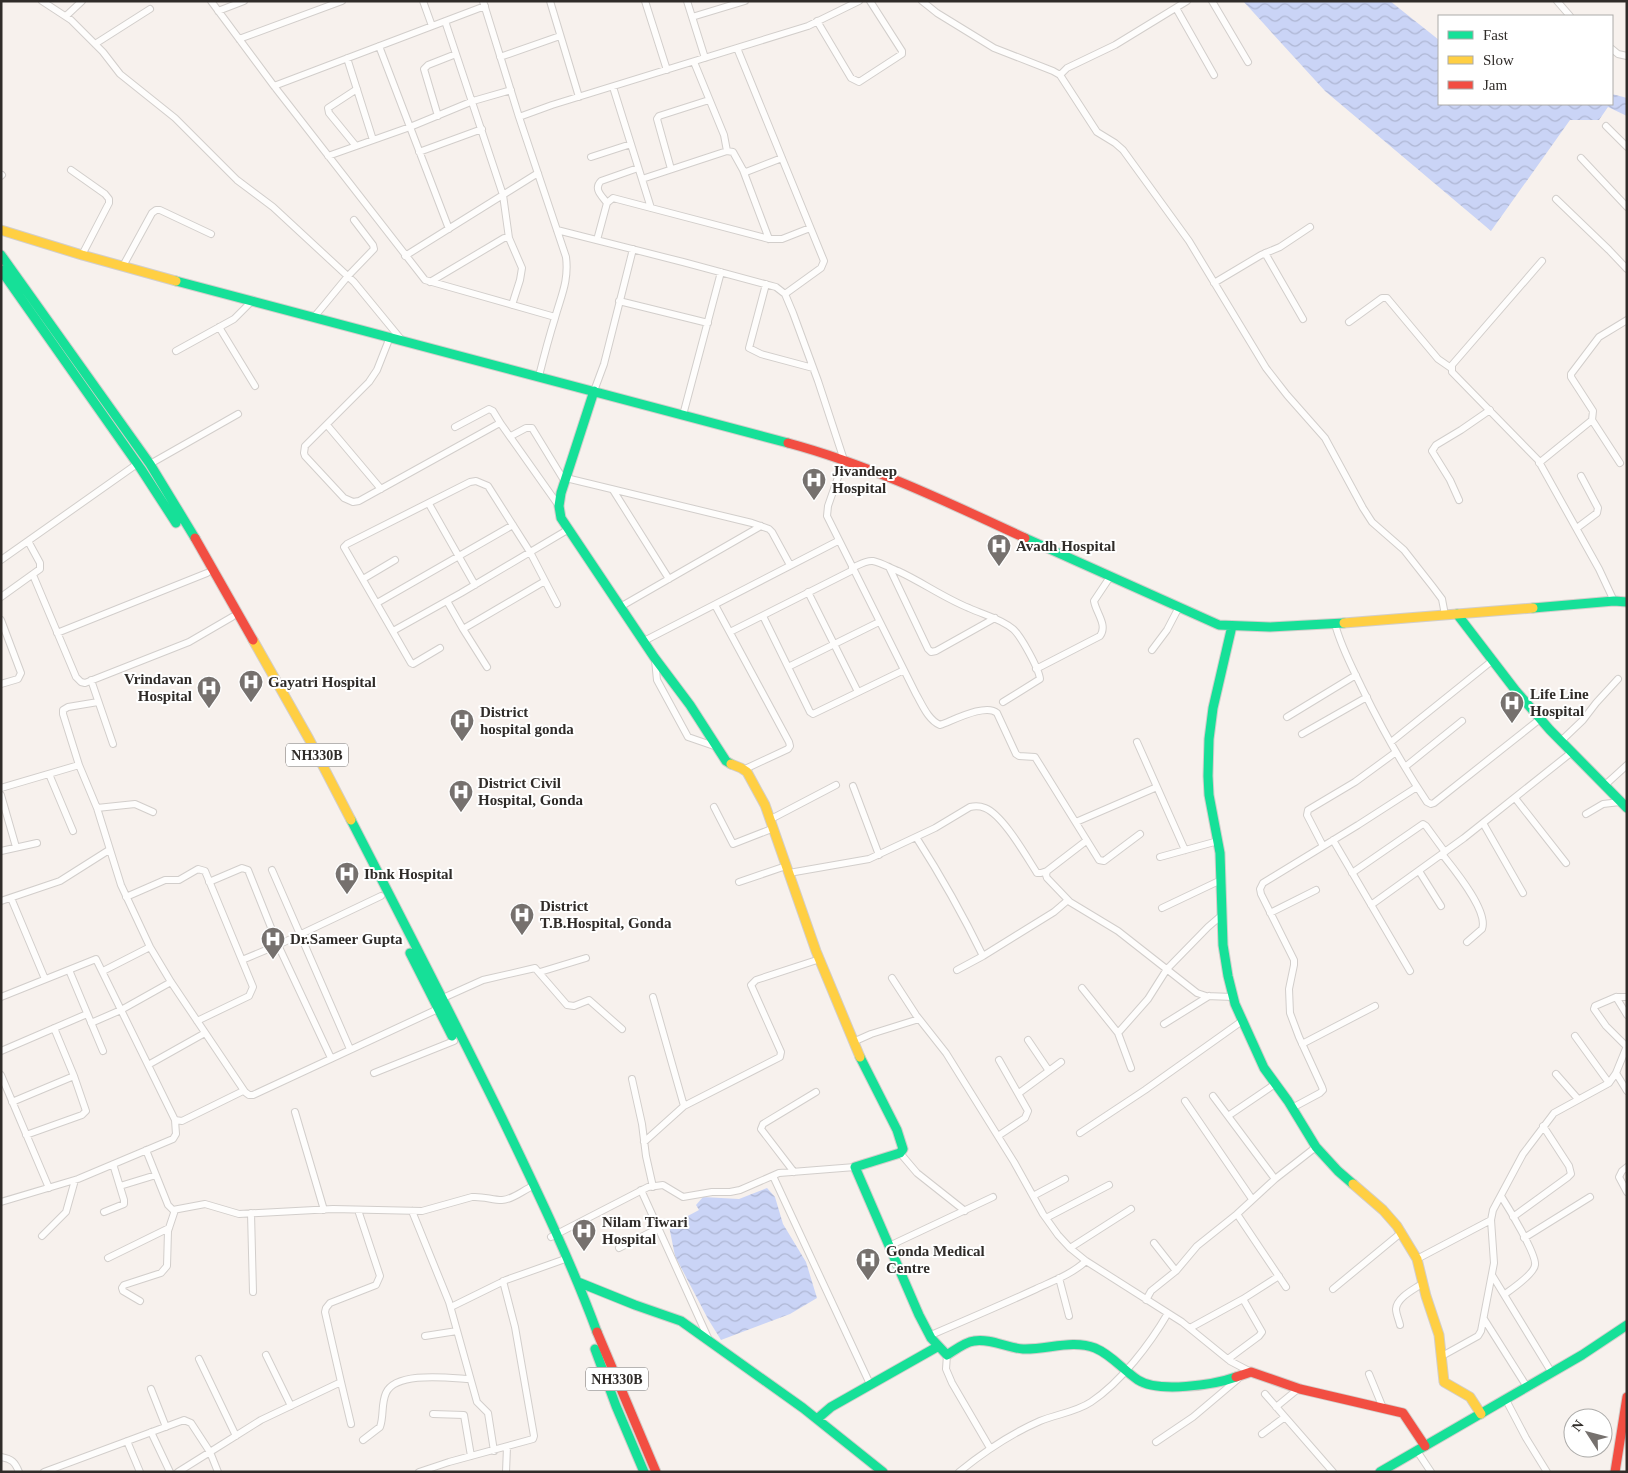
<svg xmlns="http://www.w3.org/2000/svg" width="1628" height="1473" font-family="Georgia,serif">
	<defs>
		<pattern id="water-waves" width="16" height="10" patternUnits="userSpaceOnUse" patternTransform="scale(1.25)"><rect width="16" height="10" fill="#cad4f6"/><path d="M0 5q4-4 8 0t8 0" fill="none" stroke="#aeb6d3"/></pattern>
	</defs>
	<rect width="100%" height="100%" fill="#f7f1ed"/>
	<path fill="url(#water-waves)" d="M1243,1H1390L1439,40V104H1612V94L1627,98V116L1608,107L1599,120H1570L1491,231L1325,91Z
		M767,1188L775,1197L783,1224L806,1262L817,1298L790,1314L721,1340L708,1319L675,1256L669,1226L699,1210L696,1205L703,1197L739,1199Z"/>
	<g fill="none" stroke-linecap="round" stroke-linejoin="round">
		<defs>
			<path id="street" d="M42,1L71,20L103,52L120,74L175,118L237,180L273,207L354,282L400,338
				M211,1L274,86L425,280L555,317
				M423,1L432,26
				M483,1L519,117L566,257C569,281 561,296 555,318C549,337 544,356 539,376
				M550,1L579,97
				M645,1L667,70
				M687,1L705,58
				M922,1L937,13L994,48L1053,71L1060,75L1097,132L1115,143L1123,150L1189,241L1266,368L1287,395L1325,438L1363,508L1372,522L1404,550L1433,587L1442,599L1445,615
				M1212,1L1248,62
				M1557,1L1570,16
				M1176,8L1214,75
				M218,11L244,1
				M66,16L82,1
				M692,17L745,1
				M445,21L503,195L509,238
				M817,21L851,78L859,82L902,54V51L870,1
				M239,39L342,1
				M95,44L150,9
				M379,46L449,229
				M737,48L824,261L821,268L785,294
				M1612,49L1618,54L1627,56
				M500,57L560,36
				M347,58L373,140
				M694,62L724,135L727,151
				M1060,75L1067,68L1115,45L1187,1
				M274,86L485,6
				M613,87L651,208
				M438,116L424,69L428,65L456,54
				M519,117L552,105L808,26L859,1
				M1606,126L1627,147
				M356,146L329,113L328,108L357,89
				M419,152L482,129
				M328,156L410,127L473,101L511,90
				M591,157L631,144
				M1581,158L1627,207
				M671,169L657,119L659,116L709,100
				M71,170L105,194L109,199V203L82,255
				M743,170L769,239
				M1,176L2,175
				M642,179L727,151L733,152L743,170L746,172L782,158
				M1556,199L1609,250L1627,269
				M607,203C602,196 593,189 601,181L638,168
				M557,230L683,262L776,287L785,294L793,313L818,381L844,460L828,506L827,516L916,694C922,704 928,720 940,725C954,720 986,703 997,713L1016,754L1019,756L1035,757L1099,860L1104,861L1140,834
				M597,240L607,203L613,198L769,239H782L810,228
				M1265,253L1303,319
				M405,256L538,173
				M1542,261L1452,365V372L1538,460L1599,569L1614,601
				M123,266L152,213L156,210H160L211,234
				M430,282L504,238H509L522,268L520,280L512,305
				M1214,283L1261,255L1280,247L1310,227
				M766,284L749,348L761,354L813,368
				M619,301L708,323
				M315,316L348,276L374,249L373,245L354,220
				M1349,322L1382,298H1387L1438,359L1451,368
				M219,327L255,386
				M390,337L377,370L369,382L305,446L304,453L305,456L344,498L353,502L359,501L498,424H501L559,506
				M176,351L234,319L253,300
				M594,391L604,364L633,249
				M683,415L721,272
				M1592,420L1620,463
				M327,425L381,489
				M455,427L489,409L493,411L501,424
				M511,436L526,428H532L565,482
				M1539,463L1592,420L1593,411L1571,377V374L1599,337L1627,320
				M150,464L238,414
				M566,478L752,523L769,529L772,532L790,565
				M613,490L669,579
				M1459,500L1450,480L1432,451L1436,445L1461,430L1490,410
				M429,504L475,585
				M1577,528L1597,513L1598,508L1581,476
				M1,560L137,464
				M889,567L928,649L931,652L936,651L995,618
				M852,568C859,565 866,560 873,561C882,563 890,568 898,571C922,582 944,598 969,608C984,615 1000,618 1013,629C1021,636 1039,669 1040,679L1003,702
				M33,575L76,677L81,682L85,683L189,642L232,617
				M363,579L395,560
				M808,592L858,692
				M1,597L40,569V563L28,541
				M447,601L463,629L545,581
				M377,603L513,525
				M715,605L789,742L790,746L788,749L745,769
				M620,607L761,526
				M763,616L810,712L813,714L904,670
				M1,620L21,673L18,679L1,684
				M1335,624C1341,647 1352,667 1362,688C1381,727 1403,766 1427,802L1431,804L1434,803L1540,719
				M463,629L487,667
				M393,631L461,593L569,529
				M730,632L853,570
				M57,633L207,573
				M644,641L838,541
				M440,648L413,664L411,663L344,547L347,544L470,482L476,481L488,486L530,552L557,604
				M1152,650L1167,630L1179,607
				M655,660L657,680L688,737L717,747
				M788,667L879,622
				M1036,669L1100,636C1108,625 1096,613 1094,601L1110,577
				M91,680L113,744
				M98,702L68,707L63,710V714L79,765L97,808L121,885L150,947L171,982L245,1092L249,1095H253L438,1009
				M1287,717L1356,675
				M1302,734L1367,697
				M1561,741L1583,720L1596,703L1618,679
				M1137,742L1185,850
				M1391,742L1493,660
				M1405,767L1462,721
				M49,774L73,831
				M853,786L879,855
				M1604,786L1627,765
				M1,788L79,765
				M1,795L16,847
				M1515,798L1566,863
				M714,807L733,844L774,828
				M97,808L135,804L153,812
				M1586,814L1603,804L1620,802
				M771,819L836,785
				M1076,822L1157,787
				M1483,823L1523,893
				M916,837C941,876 963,915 983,956
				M1333,840L1410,971
				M1086,841L1047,871L1046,875L1047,878L1070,902L1118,931L1197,993L1206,996L1233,997
				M1323,846L1307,815L1308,810L1355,782L1396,752
				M1,851L37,843
				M1442,854C1453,868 1489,911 1482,929L1467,942
				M1160,857L1218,841
				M272,870L350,1049
				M1419,871L1441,906
				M789,873L869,859L935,828L970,807C975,806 980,806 985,808C1003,815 1026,856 1037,873H1041L1047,871
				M1352,873L1423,824L1426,826L1445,852
				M209,882L242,868L248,870L278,945L331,1058
				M739,882L786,866
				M126,897L165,880H179L198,869L205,871L253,987L249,996L197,1021
				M11,898L45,979
				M1,901L60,881L109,850
				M1371,905L1464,838L1572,752
				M1162,908L1221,880
				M1270,913L1316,890
				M242,960L278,945L381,896
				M69,970L103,1051
				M957,970L983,956L1054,912L1068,900
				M103,971L150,947
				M540,972L586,958
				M892,978L916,1015L946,1053L1014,1162L1043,1214L1058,1235L1070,1248L1086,1261L1182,1322L1230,1361L1251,1372
				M1082,988L1118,1033L1131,1068
				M1,997L96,959L175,1120L182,1121L243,1091
				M653,997L684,1106
				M1616,997L1627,1015
				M443,998L483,980L535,968L567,1005L574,1006L589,1000L622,1029
				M91,1023L121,1010L171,982
				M1164,1024L1209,996
				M1118,1033L1148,999L1167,969L1208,927L1222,915
				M1575,1036L1609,1083
				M1028,1040L1049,1071
				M853,1042L871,1034L919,1019
				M1302,1044L1375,1006
				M1626,1046L1606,1026L1594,1009L1595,1006L1616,997H1627
				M1,1051L87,1014
				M148,1065L205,1033
				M374,1073L454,1041
				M1616,1073L1627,1091
				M1556,1074L1578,1099
				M1,1075L49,1188
				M632,1079L642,1124L646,1156L653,1187
				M1019,1093L1061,1062
				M1213,1096L1275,1179
				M1185,1101L1252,1199
				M12,1102L74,1076
				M1292,1108L1320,1093L1323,1090L1322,1087L1299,1037L1290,1013L1289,989L1294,965V960L1261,894L1260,889L1263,883L1358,825L1417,787
				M295,1112L324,1210
				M1228,1116L1275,1084
				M1080,1133L1145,1090L1242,1021
				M26,1135L82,1115L86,1111L74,1076L54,1028
				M998,1136L1025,1118L1028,1111L999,1060
				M644,1142L684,1106L780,1057L781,1052L751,985L756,980L820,959
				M146,1150L168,1205L173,1210L205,1204L239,1214L333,1209L422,1211L472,1197C483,1196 492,1200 502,1200C511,1200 521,1192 529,1188
				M900,1153L917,1173L965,1211
				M1627,1167L1622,1171L1619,1177L1627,1192
				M794,1172L761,1129L763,1124L816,1092
				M773,1176L870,1384
				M120,1186L156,1175
				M641,1190L709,1340
				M1033,1196L1065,1179
				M1501,1196C1508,1207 1537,1255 1535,1265C1534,1274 1512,1289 1505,1294
				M1,1202L78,1179L173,1139L176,1134L175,1120
				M412,1211L449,1302L477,1402L488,1413L494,1451
				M104,1212L124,1204V1200L113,1164
				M251,1213L253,1292
				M1237,1214L1286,1287
				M1513,1217L1568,1177L1571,1174L1569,1166L1543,1126
				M1046,1218L1109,1185
				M42,1236L66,1212L75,1180
				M551,1237L648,1187L663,1185L683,1197L712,1192H730L740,1190L779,1173L855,1167
				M1524,1238L1590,1197
				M1154,1243L1176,1271
				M889,1246L993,1197
				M619,1248L659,1228
				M1070,1248L1131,1209
				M108,1258L169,1228
				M1417,1259L1491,1220
				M1492,1275L1552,1373
				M1059,1278L1069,1316
				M1333,1289L1402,1232
				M1146,1300L1151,1291L1176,1271L1197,1246L1237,1214L1275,1179L1316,1147
				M140,1301L123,1291L122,1288L124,1285L161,1273L167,1266L168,1231L175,1210
				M451,1307L506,1280L568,1258
				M1484,1319L1527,1387
				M1400,1325C1399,1320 1396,1314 1396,1309C1397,1297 1415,1289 1423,1283
				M1190,1328L1243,1299L1279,1276
				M931,1335C966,1320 1001,1305 1036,1289C1053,1281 1072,1274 1086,1261
				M425,1336L457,1331
				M266,1355L291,1406
				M947,1355L946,1369L952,1383L990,1448
				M1442,1356L1478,1336L1481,1331L1494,1263L1491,1220L1493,1210L1523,1154L1554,1113L1609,1083L1616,1073L1627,1046
				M199,1359L236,1436
				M1228,1359L1259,1336L1262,1332L1243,1299
				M1369,1374L1383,1408
				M341,1382L351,1424
				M151,1389L166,1427
				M1265,1394L1333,1472
				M1506,1400L1526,1438L1547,1472
				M1276,1407L1298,1389
				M433,1414L464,1415L471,1456
				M151,1432L170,1472
				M1262,1434L1285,1417
				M363,1440L380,1427C384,1416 381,1404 386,1393C396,1371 449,1378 470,1379
				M127,1441L140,1472
				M1156,1442L1193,1417L1238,1379
				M1417,1451L1431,1472
				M1,1457C12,1459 15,1462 19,1472
				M44,1472L184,1420L191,1423L210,1452L261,1420L341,1382L325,1312L326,1308L330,1303L376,1285L380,1276L358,1210
				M178,1472L210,1452L218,1472
				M419,1472L449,1462L533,1439L534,1436L515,1327L503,1281
				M506,1472L507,1447
				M959,1472C985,1451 1010,1434 1040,1421C1057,1414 1076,1412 1091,1402C1121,1382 1150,1344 1168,1313"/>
			<path id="fast" d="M1,255L150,464L195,538
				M1,270L141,469L176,523
				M176,281L788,443
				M594,391L561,493L559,506L561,518L654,657L690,705L726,761L731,764
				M1025,538L1219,625L1270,627L1344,623
				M1533,608L1614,601L1627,602
				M1457,614L1516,691L1550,730L1627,808
				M1232,626L1213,708L1209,739L1208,776L1209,795L1220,853L1223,945L1228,976L1235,1004L1264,1068L1288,1101L1316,1147L1338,1171L1353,1184
				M351,820C402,919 453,1018 502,1118C536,1189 570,1259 597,1332
				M410,953L452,1036
				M860,1057L897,1130L903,1149L900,1153L855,1167L919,1315L931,1338L947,1355C955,1350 965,1342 974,1341C990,1338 1007,1348 1023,1349C1047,1350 1072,1339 1095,1348C1112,1355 1123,1370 1138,1380C1158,1393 1214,1385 1236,1377
				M578,1282L635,1305L681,1321L803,1408L883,1472
				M595,1349L616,1406L644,1472
				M817,1419L831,1407L937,1347
				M1380,1472L1582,1355L1627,1325"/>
			<path id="slow" d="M1,230L82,255L176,281
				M1344,623L1533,608
				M253,640L309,739L351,820
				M731,764L741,768L747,772L765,805L816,951L860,1057
				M1353,1184L1383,1210L1397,1226L1417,1259L1426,1296L1439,1335L1444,1382L1470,1397L1481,1414"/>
			<path id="jam" d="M788,443C870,465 947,502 1025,538
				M195,538L253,640
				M597,1332L656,1472
				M1236,1377L1251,1372L1300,1389L1403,1413L1425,1446
				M1615,1472L1627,1397"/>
		</defs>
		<use href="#street" stroke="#d2cecb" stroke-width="8"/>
		<use href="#fast" stroke="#d2cecb" stroke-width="11"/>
		<use href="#slow" stroke="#d2cecb" stroke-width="11"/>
		<use href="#jam" stroke="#d2cecb" stroke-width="11"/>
		<use href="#street" stroke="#fefdfc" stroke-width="6"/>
		<use href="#fast" stroke="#16e098" stroke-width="9"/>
		<use href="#slow" stroke="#ffcf43" stroke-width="9"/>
		<use href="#jam" stroke="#f24e42" stroke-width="9"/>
	</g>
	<defs>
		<symbol id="hospital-pin" viewBox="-11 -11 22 30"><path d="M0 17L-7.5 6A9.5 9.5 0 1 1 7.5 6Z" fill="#76716e" stroke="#fff"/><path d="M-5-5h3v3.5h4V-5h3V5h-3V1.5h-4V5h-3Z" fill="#fff"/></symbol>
	</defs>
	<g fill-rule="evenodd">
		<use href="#hospital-pin" x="800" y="466" width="28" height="38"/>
		<use href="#hospital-pin" x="985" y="532" width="28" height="38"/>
		<use href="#hospital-pin" x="237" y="668" width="28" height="38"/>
		<use href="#hospital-pin" x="195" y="674" width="28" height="38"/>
		<use href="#hospital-pin" x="1498" y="689" width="28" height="38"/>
		<use href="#hospital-pin" x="448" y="707" width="28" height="38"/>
		<use href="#hospital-pin" x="447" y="778" width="28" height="38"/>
		<use href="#hospital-pin" x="333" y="860" width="28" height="38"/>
		<use href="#hospital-pin" x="508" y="901" width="28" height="38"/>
		<use href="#hospital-pin" x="259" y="925" width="28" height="38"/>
		<use href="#hospital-pin" x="570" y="1217" width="28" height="38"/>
		<use href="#hospital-pin" x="854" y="1246" width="28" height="38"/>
	</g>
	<g text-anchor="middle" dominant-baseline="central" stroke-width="4" stroke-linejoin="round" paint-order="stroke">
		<g fill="#fff" stroke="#6e6b69" stroke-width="1">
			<rect x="286" y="743.5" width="62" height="23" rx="4"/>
			<rect x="586" y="1367.5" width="62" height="23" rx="4"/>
		</g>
		<g font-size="14" font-weight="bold" fill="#302c29">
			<text x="317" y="755">NH330B</text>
			<text x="617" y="1379">NH330B</text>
		</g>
		<g font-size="15" font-weight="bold" fill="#302c29" stroke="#fff" text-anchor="start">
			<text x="832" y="471">Jivandeep<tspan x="832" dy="17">Hospital</tspan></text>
			<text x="1016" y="546">Avadh Hospital</text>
			<text x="192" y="679" text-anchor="end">Vrindavan<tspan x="192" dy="17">Hospital</tspan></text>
			<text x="268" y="682">Gayatri Hospital</text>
			<text x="1530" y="694">Life Line<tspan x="1530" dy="17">Hospital</tspan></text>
			<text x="480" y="712">District<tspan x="480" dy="17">hospital gonda</tspan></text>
			<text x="478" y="783">District Civil<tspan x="478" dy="17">Hospital, Gonda</tspan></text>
			<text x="364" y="874">Ibnk Hospital</text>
			<text x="540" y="906">District<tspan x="540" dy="17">T.B.Hospital, Gonda</tspan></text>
			<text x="290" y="939">Dr.Sameer Gupta</text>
			<text x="602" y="1222">Nilam Tiwari<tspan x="602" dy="17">Hospital</tspan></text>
			<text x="886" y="1251">Gonda Medical<tspan x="886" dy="17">Centre</tspan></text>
		</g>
	</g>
	<rect width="1628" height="1473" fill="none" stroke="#302c29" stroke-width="5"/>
	<rect x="1438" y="15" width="175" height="90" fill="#ffffff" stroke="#acaba9"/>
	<rect x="1448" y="31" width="25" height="8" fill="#16e098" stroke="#acaba9"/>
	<text x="1483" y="40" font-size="15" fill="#302c29">Fast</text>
	<rect x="1448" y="56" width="25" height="8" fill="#ffcf43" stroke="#acaba9"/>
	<text x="1483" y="65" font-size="15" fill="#302c29">Slow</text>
	<rect x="1448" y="81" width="25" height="8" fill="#f24e42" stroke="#acaba9"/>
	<text x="1483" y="90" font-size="15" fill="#302c29">Jam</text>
	<g transform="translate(1588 1433) rotate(306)"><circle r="24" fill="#ffffff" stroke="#acaba9"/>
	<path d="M0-4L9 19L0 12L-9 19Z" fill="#76716e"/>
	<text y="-8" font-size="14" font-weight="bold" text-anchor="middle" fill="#302c29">N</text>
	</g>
</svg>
